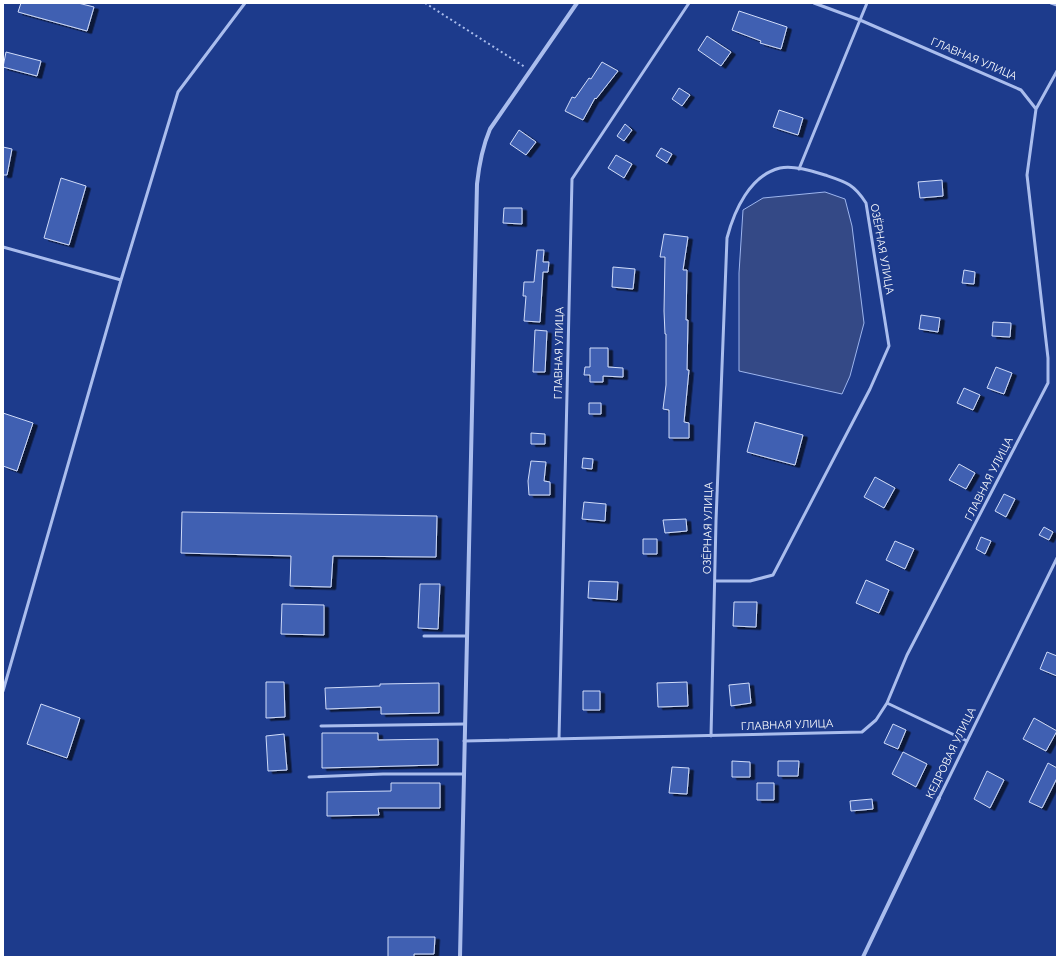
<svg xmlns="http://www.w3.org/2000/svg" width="1060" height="960" font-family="Raleway,sans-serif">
	<defs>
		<filter id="shadow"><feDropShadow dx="4.5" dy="2.5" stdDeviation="0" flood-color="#0009"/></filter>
	</defs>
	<rect width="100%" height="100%" fill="#1d3b8c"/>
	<path fill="#344986" stroke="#9db5ee" d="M825,192L845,199L852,226L864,323L850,376L842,394L739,371V273L743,210L763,198Z"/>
	<path fill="#4161b2" stroke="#cfdbf9" filter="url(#shadow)" d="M21,3H78L94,7L87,31L18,12Z
		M739,11L787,27L781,49L760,43L761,41L732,30Z
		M707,36L731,52L721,66L698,50Z
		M6,52L41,61L37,76L3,67Z
		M602,62L618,71L596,99L595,98L583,120L565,111L572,97L575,98L589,78L591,79Z
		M679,88L690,95L682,106L672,99Z
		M779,110L803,118L798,135L773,127Z
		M625,124L632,130L624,141L617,136Z
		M519,130L536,142L526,155L510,144Z
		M3,147L12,149L7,175H3Z
		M661,148L672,154L667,163L656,156Z
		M616,155L632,164L624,178L608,168Z
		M61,178L86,186L69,245L44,238Z
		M942,180L943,196L920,198L918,182Z
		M504,208H522V224L503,223Z
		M664,234L688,237L683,270H687L686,320H688L687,370H689L684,422L689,423V438H669V410L663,409L666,385V334H665L664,311L665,257H660Z
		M537,250H544L543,262H549L548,272H543L540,322L524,321L526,296H523L524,282H534Z
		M613,267L635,269L633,289L612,287Z
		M964,270L975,272L974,284L962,283Z
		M921,315L940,318L938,332L919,329Z
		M993,322L1011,323L1010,337L992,336Z
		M535,330L547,331L545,372H533Z
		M590,348H608V367L623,368V377L603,376V382H590V375H584L585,367H590Z
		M996,367L1012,373L1004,394L987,388Z
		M964,388L980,395L973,410L957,403Z
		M589,403H601V414H589Z
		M3,413L33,423L17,471L3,466Z
		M755,422L803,435L795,465L747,452Z
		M531,433L545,434V444H531Z
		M583,458L593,459L592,469L582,468Z
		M531,461L546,462L544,481L550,482V495H529L528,481Z
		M959,464L975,473L966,489L949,480Z
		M875,477L895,488L884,508L864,497Z
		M1004,494L1015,499L1006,517L995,511Z
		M584,502L606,504L605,521L582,519Z
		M182,512L437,516L436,557L333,556L331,587L290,586L291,556L181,553Z
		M686,519L687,531L665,533L663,520Z
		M1044,527L1053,532L1049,540L1039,535Z
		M981,537L991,541L985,554L976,549Z
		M643,539H657V554H643Z
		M895,541L914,549L905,569L886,560Z
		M866,580L889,590L879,613L856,603Z
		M589,581L618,582L617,600L588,598Z
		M420,584H440L438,629L418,628Z
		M734,602H757L756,627L733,626Z
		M282,604L324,605V635L281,634Z
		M1047,652L1057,656V676L1040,669Z
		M266,682H284L285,717L266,718Z
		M687,682L688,706L658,707L657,683Z
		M439,683V713L381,714V707L326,709L325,688L380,686V684Z
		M749,683L751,703L731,706L729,685Z
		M583,691H600V710H583Z
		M41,704L80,718L67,758L27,744Z
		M1034,718L1057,731L1046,751L1023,739Z
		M893,724L906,730L898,749L884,743Z
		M322,733H378V740L438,739V765L322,768Z
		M284,734L287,770L268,771L266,736Z
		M903,752L927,764L916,787L892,774Z
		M732,761L750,762V777H732Z
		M778,761H799L798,776H778Z
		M1048,763L1057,768V778L1042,808L1029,802Z
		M672,767L689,768L687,794L669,793Z
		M987,771L1004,780L990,808L974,799Z
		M391,783H440V808H378L379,815L327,816V792L391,791Z
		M757,783H774V800H757Z
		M872,799L873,809L851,811L850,801Z
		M388,937H435L434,954H414V957H388Z"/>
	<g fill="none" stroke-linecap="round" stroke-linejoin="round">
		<path stroke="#aabded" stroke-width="2" stroke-dasharray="2 3" stroke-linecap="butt" d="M425,3L525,67"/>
		<path stroke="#aabded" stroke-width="3" d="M1051,3L1057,5
			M1036,109L1057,71
			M799,169L860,20L814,3
			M3,247L121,280
			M424,636H467
			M3,691L121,280L178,92L245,3
			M887,703L967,741
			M321,726L465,724
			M711,736L716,521L727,238C734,211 750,175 780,168C793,165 812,171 825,175C846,182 854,184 866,203L889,346L870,389L773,575L750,581H716
			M559,739L572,179L689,3
			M464,741L862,732L876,720L887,703L907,655L1048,383V358L1027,175L1036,109L1021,90L860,20L867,3
			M309,777L383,774H464
			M939,798L1057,558"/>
		<path stroke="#aabded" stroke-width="4" d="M460,957L477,184C479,165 482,148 490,129L577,3
			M863,957L939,798"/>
	</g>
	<g text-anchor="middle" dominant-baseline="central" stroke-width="3.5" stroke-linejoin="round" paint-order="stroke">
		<g font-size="11" fill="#fff" stroke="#1d3b8c">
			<text transform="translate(974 59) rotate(23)">ГЛАВНАЯ УЛИЦА</text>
			<text transform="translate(882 249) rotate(80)">ОЗЁРНАЯ УЛИЦА</text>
			<text transform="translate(559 353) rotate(-89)">ГЛАВНАЯ УЛИЦА</text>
			<text transform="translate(989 479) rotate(-63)">ГЛАВНАЯ УЛИЦА</text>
			<text transform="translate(708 528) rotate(-89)">ОЗЁРНАЯ УЛИЦА</text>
			<text transform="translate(787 725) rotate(-2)">ГЛАВНАЯ УЛИЦА</text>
			<text transform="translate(951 753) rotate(-64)">КЕДРОВАЯ УЛИЦА</text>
		</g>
	</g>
	<rect width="1060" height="960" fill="none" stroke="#ffffff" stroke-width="8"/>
</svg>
